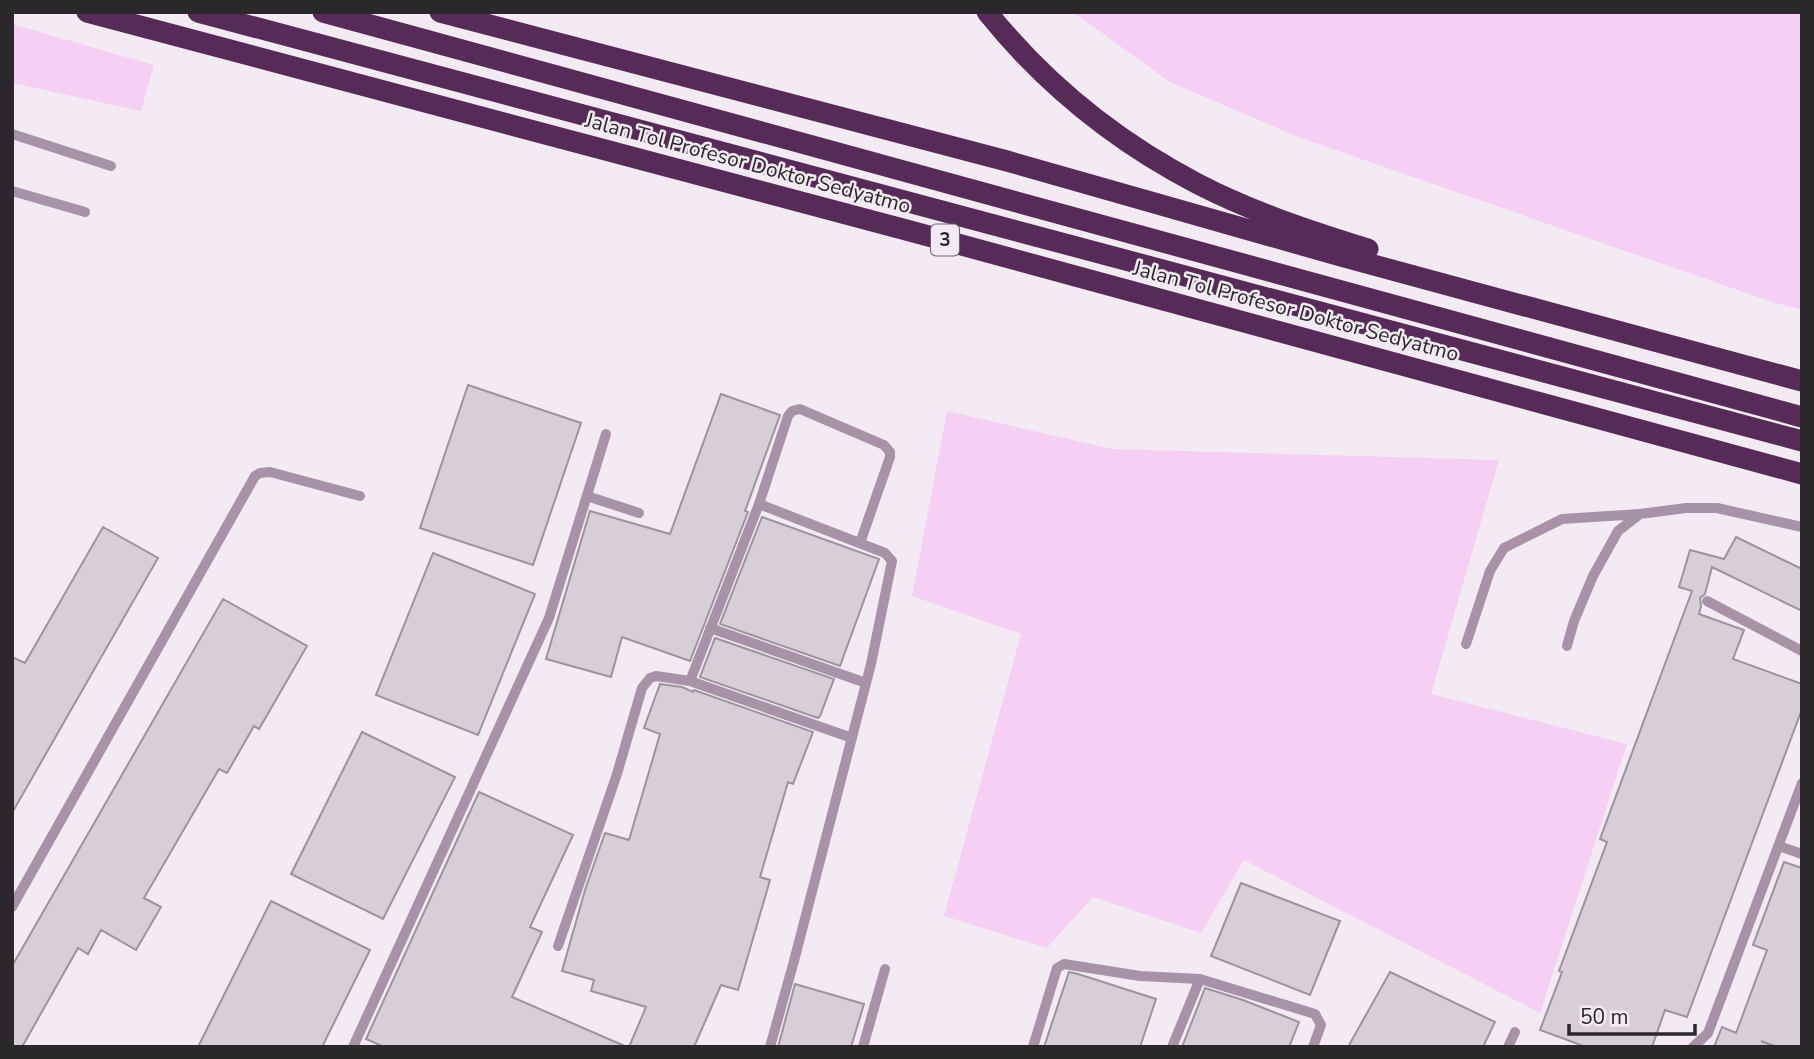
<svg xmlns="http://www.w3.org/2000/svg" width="1814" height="1059" font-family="'Nunito Sans',sans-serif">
	<rect width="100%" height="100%" fill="#f4eaf3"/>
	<path fill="#f6d0f4" d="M1073,12H1802V310L1772,302L1298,137L1170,82Z
		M12,24L154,65L141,111L12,83Z
		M947,411L1112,449L1499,460L1431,694L1627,744L1540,1013L1244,860L1201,933L1093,897L1047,948L944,916L1021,634L912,596Z"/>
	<path fill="#d8ced7" stroke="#9c939c" stroke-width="2" d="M468,385L581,423L533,565L420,528Z
		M721,394L780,415L745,511L748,512L690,661L622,637L611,677L546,659L590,511L670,534Z
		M762,517L879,559L840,666L720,624Z
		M103,527L158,558L12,813V657L25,663Z
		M1736,537L1802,569V611L1712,567L1705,594L1700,598L1701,606L1699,614L1744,630L1733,659L1802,684V709L1687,1017L1665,1010L1652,1047H1586L1540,1030L1562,972L1559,971L1607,842L1600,839L1692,591L1679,587L1690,550L1724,559Z
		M433,553L535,594L478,735L376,695Z
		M223,599L307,646L259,729L254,726L227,773L219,769L144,898L161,907L136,950L101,930L88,954L78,948L22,1047H12V966Z
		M715,638L834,679L820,716L818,718L700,677Z
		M660,684L682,687L693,692L694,690L813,732L793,784L788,782L760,877L770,880L738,990L721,985L694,1047H629L646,1007L591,991L594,980L562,971L585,890L605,833L629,840L660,734L644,728Z
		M362,732L455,777L383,919L291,874Z
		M479,792L573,835L530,927L542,932L512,997L627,1047H384L366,1039Z
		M1784,862L1802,868V1047H1777L1761,1041L1770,1045V1047H1714L1722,1027L1736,1033L1767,950L1753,945Z
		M1241,883L1340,921L1310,995L1211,956Z
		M271,901L370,950L322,1047H198Z
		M1069,972L1078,974L1156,999L1140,1047H1044Z
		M1390,972L1495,1022L1483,1047H1348Z
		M795,984L864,1004L851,1047H778Z
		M1205,988L1243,1000L1299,1022L1289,1047H1182Z"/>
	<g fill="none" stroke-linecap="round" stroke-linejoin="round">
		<path stroke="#a892a7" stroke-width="10" d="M12,134L111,166
			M12,191L85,212
			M587,496L639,513
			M1707,601L1802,651
			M710,628L866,683
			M1466,644L1490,571L1504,548L1562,519L1640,514
			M1567,646L1574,621L1593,576L1618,531L1640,514L1686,508H1717L1802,527
			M690,681L852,738
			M1779,846L1802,854
			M12,907L255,476L260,473L270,472L360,496
			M558,946L617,774L642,688L650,678L656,676L690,681L759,504
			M353,1047L549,618L606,434
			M770,1047L794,961L871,664L892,561L885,553L759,504L788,416L792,411L800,409L884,445L890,452V457L860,543
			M863,1047L885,969
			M1033,1047L1057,968L1064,964L1140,976L1200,979L1315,1014L1321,1025L1313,1047
			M1172,1047L1200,979
			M1508,1047L1515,1032
			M1693,1047L1708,1033L1802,783"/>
		<path stroke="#572b57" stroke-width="21" d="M87,12L910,231L1802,474
			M198,12L1802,441
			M323,12L1802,417
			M440,12L1007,161L1344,257L1802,381
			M987,12C1044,83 1117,142 1198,184C1252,212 1310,231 1368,249"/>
	</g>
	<g text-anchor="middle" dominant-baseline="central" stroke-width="5" stroke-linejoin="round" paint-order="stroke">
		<rect fill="#f4eaf3" stroke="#676267" stroke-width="2" x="931" y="224.5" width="28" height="31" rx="5"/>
		<g font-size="19" font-weight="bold" fill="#2b282b">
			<text x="945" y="240">3</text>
		</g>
		<g font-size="21" fill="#2b282b" stroke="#f4eaf3">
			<text transform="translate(748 163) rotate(15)">Jalan Tol Profesor Doktor Sedyatmo</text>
			<text transform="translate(1296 311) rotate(15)">Jalan Tol Profesor Doktor Sedyatmo</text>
		</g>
	</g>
	<rect width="1814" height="1059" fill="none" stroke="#2b282b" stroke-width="28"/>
	<path d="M1569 1024v10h126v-10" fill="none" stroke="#2b282b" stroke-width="3.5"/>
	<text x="1580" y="1024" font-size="21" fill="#2b282b" stroke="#f4eaf3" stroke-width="5" paint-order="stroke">50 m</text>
</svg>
